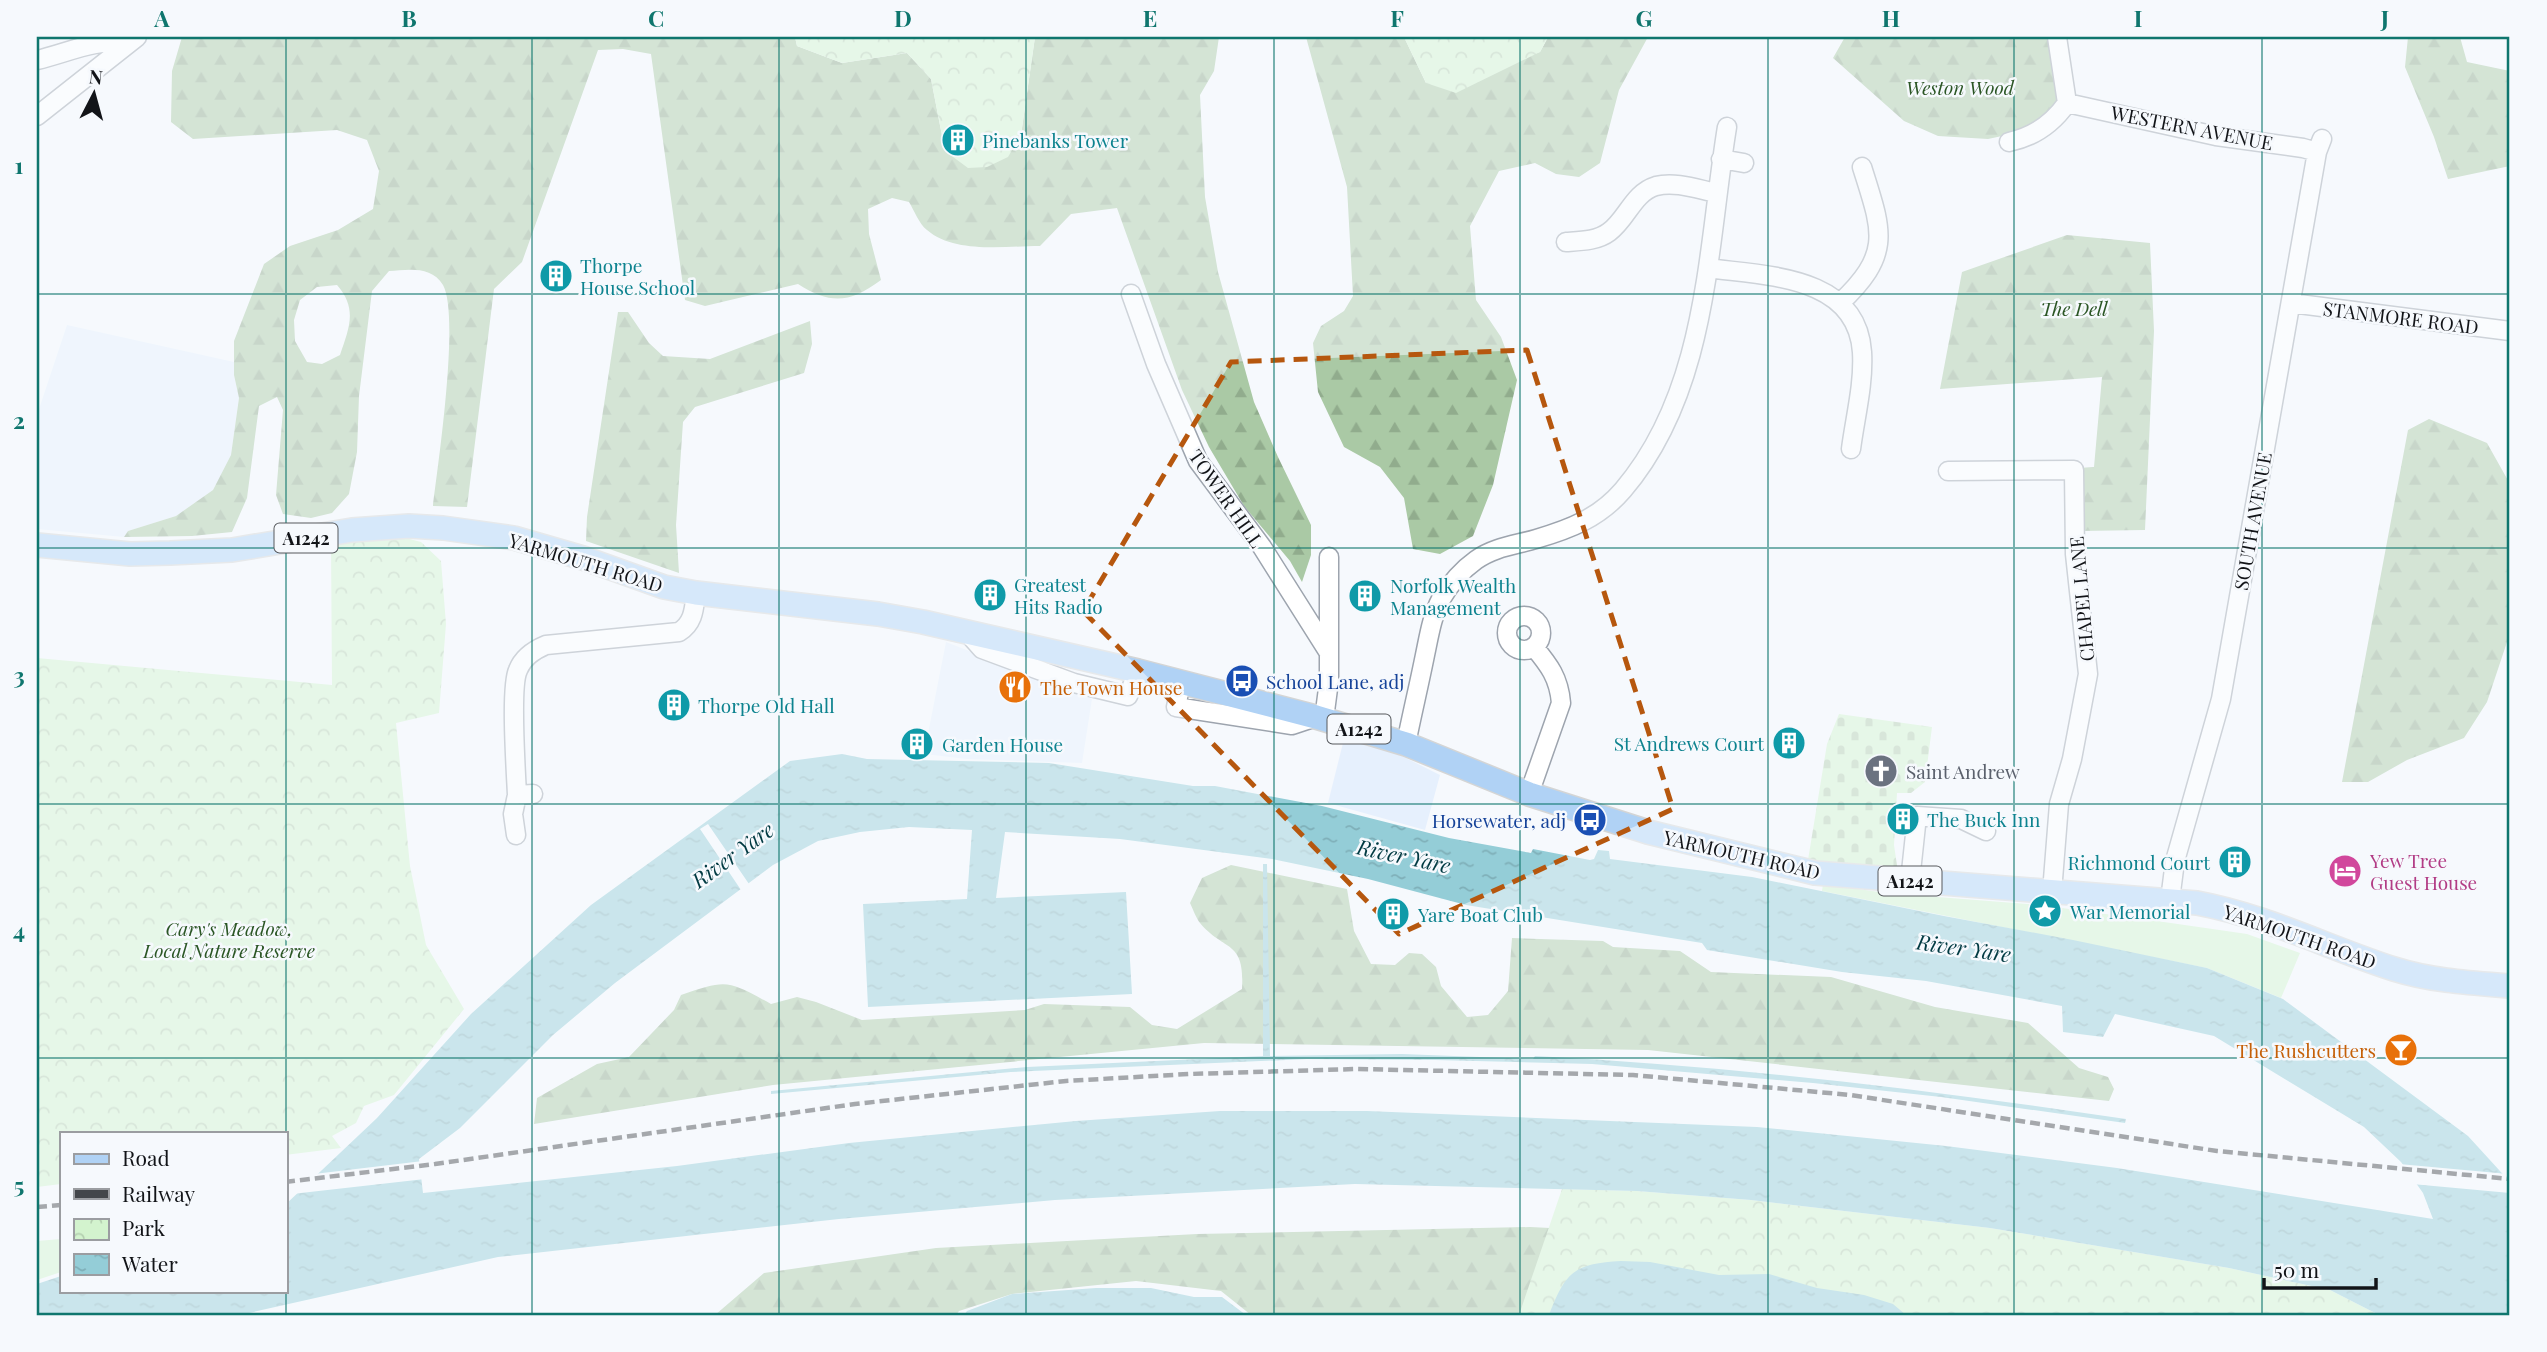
<svg xmlns="http://www.w3.org/2000/svg" width="2547" height="1352" font-family="'Playfair Display',serif">
	<defs>
		<pattern id="forest-firs" width="22" height="20" patternUnits="userSpaceOnUse" patternTransform="scale(1.75)"><rect width="22" height="20" fill="#aac9a5"/><path d="M5 1l3.5 6h-7zM16 11l3.5 6h-7z" fill="#91ac8d"/></pattern>
		<pattern id="cemetery-stones" width="16" height="16" patternUnits="userSpaceOnUse" patternTransform="scale(1.75)"><rect width="16" height="16" fill="#d3f3ce"/><path d="M2 7V4a2 2 0 0 1 4 0v3zM10 15v-3a2 2 0 0 1 4 0v3z" fill="#b4cfb0"/></pattern>
		<pattern id="park-crowns" width="20" height="18" patternUnits="userSpaceOnUse" patternTransform="scale(1.75)"><rect width="20" height="18" fill="#d3f3ce"/><path d="M2 6a3 3 0 1 1 6 0M12 15a3 3 0 1 1 6 0" fill="none" stroke="#b4cfb0"/></pattern>
		<pattern id="water-ripples" width="26" height="14" patternUnits="userSpaceOnUse" patternTransform="scale(1.75)"><rect width="26" height="14" fill="#94cdd7"/><path d="M2 4q2-2 4 0t4 0M15 11q2-2 4 0t4 0" fill="none" stroke="#7fafb8"/></pattern>
	</defs>
	<rect width="100%" height="100%" fill="#f6f9fd"/>
	<path fill="#e6f0fd" d="M67,325L234,362V375L239,398L231,455L213,490L176,516L128,531L124,537L37,529V415Z
		M946,642L1092,699L1082,763L967,759L924,754Z
		M1345,735L1380,745L1440,775L1425,830L1328,803Z"/>
	<path fill="#d3f3ce" d="M1823,884L1886,893L2040,905L2157,921L2247,934L2300,953L2281,998L2207,968L1822,891Z
		M61,1239V1272L37,1280V1241Z"/>
	<path fill="url(#forest-firs)" fill-rule="evenodd" d="M182,37H795L797,46L842,63L907,53L931,79L945,151L1021,135L1035,37H1219L1214,71L1200,95L1205,197L1218,272L1254,402L1278,457L1311,525V555L1302,582L1290,561L1244,506L1209,447L1182,390L1117,208L1071,214L1040,246C1005,246 955,254 927,230C919,224 914,210 909,202L892,198L868,209L869,234L881,280C850,303 831,305 798,284L705,306L685,300L651,54L623,49L598,50L522,262L494,289L467,507L433,506C438,465 460,316 443,285C431,265 407,270 389,271L372,291L359,396L357,452L349,494L332,513L311,518L283,514L276,495L283,410L277,397L259,406L247,498L232,532L192,536L124,537L128,531L176,516L213,490L231,455L239,398L234,375V341L264,264L290,246L338,230L373,209L379,171L367,140L337,130L193,139L171,122L172,71ZM337,285C358,309 349,328 340,355L322,364L307,362L295,341L294,320L300,300L317,287Z
		M1306,37H1404L1426,83L1540,52L1548,37H1648L1619,90L1600,163L1579,177L1556,174L1535,163L1499,171L1470,226L1476,300L1501,337L1517,380L1493,485L1473,536L1440,554L1413,549L1404,498L1380,467L1344,447L1318,392L1313,343L1321,326L1344,311L1353,296L1347,187Z
		M1845,37H2051L2057,90V109L2042,124L2016,133L1988,139L1938,136L1904,121L1833,58Z
		M2408,37H2460L2467,62L2510,71V166L2448,179L2434,137L2405,67Z
		M2067,235L2150,243L2154,331L2145,530L2081,531L2079,468L2094,467L2102,377L1940,389L1962,272Z
		M618,312H628L649,343L663,356L710,359L810,321L812,344L804,373L695,407L683,422L676,525L679,573L586,541L587,517Z
		M2429,419L2487,443L2510,484V633L2487,702L2464,738L2407,760L2368,782H2342L2408,430Z
		M1231,865L1347,889L1354,931L1371,964L1395,965L1409,953L1422,954L1436,967L1441,986L1467,1017L1488,1015L1508,991L1512,938L1603,941L1613,947L1680,951L1711,972L1831,977L1935,1007L2028,1023L2079,1068L2108,1077L2114,1089L2109,1101L1648,1050L1204,1043L773,1085L534,1124L537,1098L597,1064L629,1057L674,1010L681,995C728,979 727,980 771,1004L797,997L816,1002L862,1020L1025,1010L1044,1004L1130,1007L1152,1025L1177,1029L1242,989C1245,939 1224,952 1200,923C1196,918 1193,909 1190,903L1202,878Z
		M1530,1227L1771,1239L1544,1315H1251L1221,1291L1136,1281L1012,1294L959,1311L956,1315H715L764,1273L936,1248L1197,1234Z"/>
	<path fill="url(#cemetery-stones)" d="M1839,714L1932,727L1925,782L1911,793H1897L1894,845L1898,872L1838,867L1808,860L1827,744Z"/>
	<path fill="url(#park-crowns)" d="M795,37H1035L1021,135L1008,157L987,167L968,168L945,151L931,79L907,53L842,63L797,46Z
		M1404,37H1548L1540,52L1456,93L1426,83Z
		M398,536L421,542L441,561L446,624L439,713L396,723L410,866L426,945L464,1009L394,1095L364,1106L356,1123L332,1136L341,1148L285,1155V1133H61V1184L37,1187V658L332,685L331,544Z
		M1562,1189L1637,1191L1751,1200L1990,1228L2229,1268L2330,1290L2379,1315H1519Z"/>
	<path fill="url(#water-ripples)" fill-rule="evenodd" d="M842,754L867,759L1049,763L1193,786H1215L1322,806L1449,838L1531,853L1533,849L1590,860L1594,859L1598,850L1609,851L1610,859L1752,877L1944,916L2073,940L2207,968L2283,999L2468,1136L2510,1182V1315H2379L2330,1290L2229,1268L1990,1228L1751,1200L1637,1191L1355,1184L1055,1200L839,1219L498,1257L240,1315H37V1284L61,1276V1291H285V1205L377,1118L471,1014L591,905L790,761ZM909,827L972,830L967,899L863,904L868,1007L1132,994L1126,892L996,898L1005,832L1120,839L1272,859L1368,879L1466,905L1702,943L1707,950L1842,972L1926,981L2062,1006L2063,1032L2103,1037L2115,1014L2214,1036L2364,1127L2401,1162L2423,1193L2433,1219L2117,1168L1946,1146L1757,1127L1367,1111H1220L1076,1121L849,1143L677,1166L423,1193L419,1159L460,1128L553,1035L615,983L773,865L818,841L860,832Z
		M1263,864H1267L1270,1056L1402,1054L1533,1059L1535,1056C1733,1066 1930,1090 2126,1119L2125,1123L1941,1097L1813,1083L1592,1064L1435,1060L1307,1059L1011,1072L771,1094V1091L1027,1067L1263,1056Z
		M1621,1261L1650,1262L1719,1275L1769,1274L1817,1288L1864,1295L1893,1304L1906,1315H1549C1566,1271 1574,1264 1621,1261Z
		M1096,1288H1151L1194,1297H1222L1246,1315H964L967,1311L1012,1294Z"/>
	<path fill="#f6f9fd" d="M708,824L749,884L741,890L700,829Z
		M423,1161L425,1179L292,1194L314,1174Z
		M2399,1164L2508,1174L2510,1177V1193L2412,1184Z"/>
	<g fill="none" stroke-linecap="round" stroke-linejoin="round">
		<defs>
			<path id="minor" d="M37,60C67,53 97,38 128,43
				M2067,103L2216,136L2303,148L2317,152
				M37,116L137,37
				M2009,142C2033,137 2053,123 2067,103L2057,37
				M1721,159L1744,163
				M1566,242C1581,241 1597,241 1609,232C1627,219 1633,193 1656,186C1675,181 1697,189 1716,193
				M1708,268C1765,276 1857,275 1862,352C1864,384 1855,418 1851,449
				M1131,294L1156,364L1198,461L1262,547L1329,653
				M1840,303C1893,253 1882,231 1862,167
				M2291,303L2510,331
				M1948,471L2074,470L2075,554L2088,674L2072,759L2059,804L2052,892
				M1507 633a17 17 0 1 1 34 0a17 17 0 1 1-34 0Z
				M966,631L982,649L1074,683L1128,696L1138,671
				M1181,683L1176,707L1292,725L1316,717
				M1324,719L1329,681V557
				M1406,744C1412,714 1419,685 1425,655C1429,636 1432,616 1441,599C1450,584 1462,570 1476,560C1494,547 1516,545 1536,539C1570,529 1599,518 1623,490C1708,390 1707,250 1727,127
				M533,794L517,795C516,772 510,687 518,670C523,657 534,650 546,645L679,632C694,623 694,608 696,593
				M1529,794L1561,703C1559,678 1549,665 1534,647
				M516,835L513,814L517,795
				M1910,881L1917,816L1961,819L1986,831
				M2170,900L2175,861L2221,699L2317,152L2322,139"/>
			<path id="major" d="M37,545L130,554L170,553L232,550L352,530L409,526L443,528L514,538L583,558L664,587L696,593L878,614L923,622L1138,671L1316,717L1406,744L1529,794L1648,832L1815,873L2197,903C2267,916 2328,948 2394,969C2432,981 2471,983 2510,986"/>
		</defs>
		<use href="#minor" stroke="#9da4ae" stroke-width="21"/>
		<use href="#major" stroke="#d4d5d5" stroke-width="26"/>
		<use href="#minor" stroke="#fff" stroke-width="18"/>
		<use href="#major" stroke="#b0d2f5" stroke-width="23"/>
		<path stroke="#43464a" stroke-width="4.5" stroke-dasharray="10 5" stroke-linecap="butt" d="M285,1182L435,1164L855,1104L974,1091L1066,1081L1189,1074L1357,1069L1633,1075L1850,1095L2217,1151L2510,1179
			M37,1207L61,1205"/>
	</g>
	<path d="M0 0H2547V1352H0ZM1527,350L1673,809L1399,934L1083,611L1231,362Z" fill="#f6f9fd" fill-opacity=".55" fill-rule="evenodd"/>
	<path fill="none" stroke="#b6570e" stroke-width="5" stroke-dasharray="14 9" stroke-linejoin="round" d="M1527,350L1673,809L1399,934L1083,611L1231,362Z"/>
	<path fill="none" stroke="#0f766e" stroke-width="2" stroke-opacity="0.55" d="M286,37V1315M532,37V1315M779,37V1315M1026,37V1315M1274,37V1315M1520,37V1315M1768,37V1315M2014,37V1315M2262,37V1315M37,294H2510M37,548H2510M37,804H2510M37,1058H2510"/>
	<defs>
		<symbol id="building-disc" viewBox="-11 -11 22 22"><circle r="9.5" fill="#0f9aa8" stroke="#f6f9fd"/><path d="M-4-6H4V6H1V3H-1V6H-4ZM-2.5-4.3h1.7v1.8h-1.7ZM.8-4.3h1.7v1.8H.8ZM-2.5-1h1.7V.8h-1.7ZM.8-1h1.7V.8H.8Z" fill="#fff"/></symbol>
		<symbol id="bus-disc" viewBox="-11 -11 22 22"><circle r="9.5" fill="#1a4fb4" stroke="#f6f9fd"/><path d="M-5-6H5V4H4V6H2V4H-2V6H-4V4H-5ZM-3.5-4V0h7V-4ZM-3.5 1.2v1.5H-2V1.2ZM2 1.2v1.5H3.5V1.2Z" fill="#fff"/></symbol>
		<symbol id="restaurant-disc" viewBox="-11 -11 22 22"><circle r="9.5" fill="#e8710a" stroke="#f6f9fd"/><path d="M-5-6h1v4h1v-4h1v4h1v-4h1v5L-1.5 .5V6h-2V.5L-5-1ZM5-6V6H3V1.5H1.5Q1.5-4 5-6Z" fill="#fff"/></symbol>
		<symbol id="church-disc" viewBox="-11 -11 22 22"><circle r="9.5" fill="#6b7280" stroke="#f6f9fd"/><path d="M-1.2-6h2.4v3.5h3.3v2.4h-3.3V6h-2.4V-.1h-3.3v-2.4h3.3Z" fill="#fff"/></symbol>
		<symbol id="hotel-disc" viewBox="-11 -11 22 22"><circle r="9.5" fill="#d1479c" stroke="#f6f9fd"/><path d="M-6-4.5h1.5V1H6V5H4.5V3h-9V5H-6ZM-4 0a1.8 1.8 0 1 1 3.6 0ZM.5 0V-2.5h3Q6-2.5 6 0Z" fill="#fff"/></symbol>
		<symbol id="sight-disc" viewBox="-11 -11 22 22"><circle r="9.5" fill="#0f9aa8" stroke="#f6f9fd"/><path d="M0-6L1.8-2.2L6-1.7L2.9 1.2L3.7 5.4L0 3.3L-3.7 5.4L-2.9 1.2L-6-1.7L-1.8-2.2Z" fill="#fff"/></symbol>
		<symbol id="bar-disc" viewBox="-11 -11 22 22"><circle r="9.5" fill="#e8710a" stroke="#f6f9fd"/><path d="M-6-5H6L.8 .8V4.5H3.5V6h-7V4.5H-.8V.8Z" fill="#fff"/></symbol>
	</defs>
	<g fill-rule="evenodd">
		<use href="#building-disc" x="939" y="121" width="38" height="38"/>
		<use href="#building-disc" x="537" y="257" width="38" height="38"/>
		<use href="#building-disc" x="971" y="576" width="38" height="38"/>
		<use href="#building-disc" x="1346" y="577" width="38" height="38"/>
		<use href="#bus-disc" x="1223" y="662" width="38" height="38"/>
		<use href="#restaurant-disc" x="996" y="668" width="38" height="38"/>
		<use href="#building-disc" x="655" y="686" width="38" height="38"/>
		<use href="#building-disc" x="1770" y="724" width="38" height="38"/>
		<use href="#building-disc" x="898" y="725" width="38" height="38"/>
		<use href="#church-disc" x="1862" y="752" width="38" height="38"/>
		<use href="#building-disc" x="1884" y="800" width="38" height="38"/>
		<use href="#bus-disc" x="1571" y="801" width="38" height="38"/>
		<use href="#building-disc" x="2216" y="843" width="38" height="38"/>
		<use href="#hotel-disc" x="2326" y="852" width="38" height="38"/>
		<use href="#sight-disc" x="2026" y="892" width="38" height="38"/>
		<use href="#building-disc" x="1374" y="895" width="38" height="38"/>
		<use href="#bar-disc" x="2382" y="1031" width="38" height="38"/>
	</g>
	<g text-anchor="middle" dominant-baseline="central" stroke-width="5" stroke-linejoin="round" paint-order="stroke">
		<g fill="#f6f9fd" stroke="#56595d" stroke-width="2">
			<rect x="274.5" y="523.5" width="63" height="29" rx="5"/>
			<rect x="1327.5" y="714.5" width="63" height="29" rx="5"/>
			<rect x="1878.5" y="866.5" width="63" height="29" rx="5"/>
		</g>
		<g font-size="18" font-weight="bold" fill="#121418">
			<text x="306" y="538">A1242</text>
			<text x="1359" y="729">A1242</text>
			<text x="1910" y="881">A1242</text>
		</g>
		<g font-size="19" font-style="italic" fill="#2b5625" stroke="#f6f9fd">
			<text x="1960" y="87">Weston Wood</text>
			<text x="2074" y="308">The Dell</text>
			<text x="229" y="928">Cary's Meadow,<tspan x="229" dy="22">Local Nature Reserve</tspan></text>
		</g>
		<g font-size="19" fill="#121418" stroke="#f6f9fd">
			<text transform="translate(2192 127) rotate(11)">WESTERN AVENUE</text>
			<text transform="translate(2401 317) rotate(7)">STANMORE ROAD</text>
			<text transform="translate(1227 498) rotate(55)">TOWER HILL</text>
			<text transform="translate(2252 521) rotate(-80)">SOUTH AVENUE</text>
			<text transform="translate(586 562) rotate(17)">YARMOUTH ROAD</text>
			<text transform="translate(2081 599) rotate(-95)">CHAPEL LANE</text>
			<text transform="translate(1742 854) rotate(13)">YARMOUTH ROAD</text>
			<text transform="translate(2300 936) rotate(19)">YARMOUTH ROAD</text>
		</g>
		<g font-size="19" fill="#0d838f" stroke="#f6f9fd" text-anchor="start">
			<text x="982" y="140">Pinebanks Tower</text>
			<text x="580" y="265">Thorpe<tspan x="580" dy="22">House School</tspan></text>
			<text x="1014" y="584">Greatest<tspan x="1014" dy="22">Hits Radio</tspan></text>
			<text x="1390" y="585">Norfolk Wealth<tspan x="1390" dy="22">Management</tspan></text>
			<text x="698" y="705">Thorpe Old Hall</text>
			<text x="1764" y="743" text-anchor="end">St Andrews Court</text>
			<text x="942" y="744">Garden House</text>
			<text x="1927" y="819">The Buck Inn</text>
			<text x="2210" y="862" text-anchor="end">Richmond Court</text>
			<text x="2070" y="911">War Memorial</text>
			<text x="1418" y="914">Yare Boat Club</text>
		</g>
		<g font-size="19" fill="#164399" stroke="#f6f9fd" text-anchor="start">
			<text x="1266" y="681">School Lane, adj</text>
			<text x="1566" y="820" text-anchor="end">Horsewater, adj</text>
		</g>
		<g font-size="19" fill="#c56008" stroke="#f6f9fd" text-anchor="start">
			<text x="1040" y="687">The Town House</text>
			<text x="2376" y="1050" text-anchor="end">The Rushcutters</text>
		</g>
		<g font-size="19" fill="#5b616d" stroke="#f6f9fd" text-anchor="start">
			<text x="1906" y="771">Saint Andrew</text>
		</g>
		<g font-size="19" fill="#b23c85" stroke="#f6f9fd" text-anchor="start">
			<text x="2370" y="860">Yew Tree<tspan x="2370" dy="22">Guest House</tspan></text>
		</g>
		<g font-size="21" font-style="italic" fill="#013a42" stroke="#f6f9fd">
			<text transform="translate(732 854) rotate(-36)">River Yare</text>
			<text transform="translate(1404 855) rotate(12)">River Yare</text>
			<text transform="translate(1964 947) rotate(8)">River Yare</text>
		</g>
	</g>
	<rect width="2547" height="1352" fill="none" stroke="#f6f9fd" stroke-width="77"/>
	<rect x="60" y="1132" width="228" height="161" fill="#f6f9fd" stroke="#9b9da1" stroke-width="2"/>
	<rect x="74" y="1154" width="35" height="10" fill="#b0d2f5" stroke="#9b9da1" stroke-width="2"/>
	<text x="122" y="1166" font-size="21" fill="#121418">Road</text>
	<rect x="74" y="1189" width="35" height="10" fill="#43464a" stroke="#9b9da1" stroke-width="2"/>
	<text x="122" y="1202" font-size="21" fill="#121418">Railway</text>
	<rect x="74" y="1219" width="35" height="21" fill="url(#park-crowns)" stroke="#9b9da1" stroke-width="2"/>
	<text x="122" y="1236" font-size="21" fill="#121418">Park</text>
	<rect x="74" y="1254" width="35" height="21" fill="url(#water-ripples)" stroke="#9b9da1" stroke-width="2"/>
	<text x="122" y="1272" font-size="21" fill="#121418">Water</text>
	<g transform="translate(94 94) rotate(6)" stroke="#f6f9fd" stroke-width="5" paint-order="stroke">
	<path d="M0-5L12 26L0 18L-12 26Z" fill="#121418"/>
	<text y="-10" font-size="19" font-weight="bold" text-anchor="middle" fill="#121418">N</text>
	</g>
	<path d="M2264 1278v10h112v-10" fill="none" stroke="#121418" stroke-width="3.5"/>
	<text x="2274" y="1278" font-size="21" fill="#121418" stroke="#f6f9fd" stroke-width="5" paint-order="stroke">50 m</text>
	<rect x="38" y="38" width="2470" height="1276" fill="none" stroke="#0f766e" stroke-width="2.5"/>
	<g font-size="23" text-anchor="middle" font-weight="bold" fill="#0f766e">
		<text x="162" y="27">A</text>
		<text x="409" y="27">B</text>
		<text x="656" y="27">C</text>
		<text x="903" y="27">D</text>
		<text x="1150" y="27">E</text>
		<text x="1397" y="27">F</text>
		<text x="1644" y="27">G</text>
		<text x="1891" y="27">H</text>
		<text x="2138" y="27">I</text>
		<text x="2385" y="27">J</text>
		<text x="19" y="174">1</text>
		<text x="19" y="429">2</text>
		<text x="19" y="684">3</text>
		<text x="19" y="939">4</text>
		<text x="19" y="1194">5</text>
	</g>
</svg>
